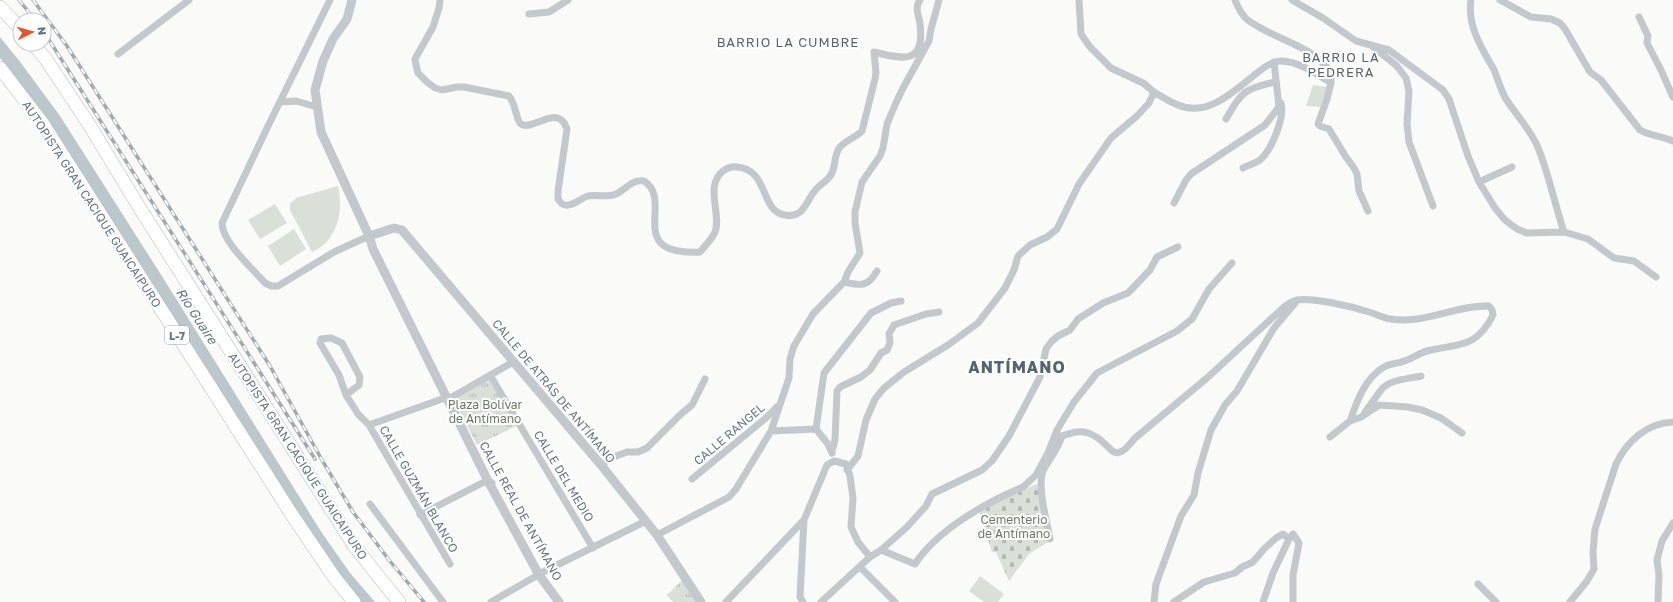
<svg xmlns="http://www.w3.org/2000/svg" width="1673" height="602" font-family="'Golos Text',sans-serif">
	<defs>
		<pattern id="grass-tufts" width="24" height="20" patternUnits="userSpaceOnUse"><rect width="24" height="20" fill="#dadfd7"/><path d="M3 7l-1-3M5 7V3M7 7l1-3M15 17l-1-3M17 17v-4M19 17l1-3" fill="none" stroke="#b4b9b4"/></pattern>
		<pattern id="cemetery-stones" width="16" height="16" patternUnits="userSpaceOnUse"><rect width="16" height="16" fill="#dadfd7"/><path d="M2 7V4a2 2 0 0 1 4 0v3zM10 15v-3a2 2 0 0 1 4 0v3z" fill="#b4b9b4"/></pattern>
	</defs>
	<rect width="100%" height="100%" fill="#fafaf8"/>
	<path fill="url(#grass-tufts)" d="M490,375L520,424L477,445L452,397Z
		M685,577L701,602H673L667,595Z"/>
	<path fill="url(#cemetery-stones)" d="M1037,484L1048,542L1029,554L1009,581L996,552H992L979,510L1005,496Z"/>
	<path fill="#dadfd7" d="M1313,85L1328,87L1321,107L1306,106Z
		M338,186C344,211 337,242 312,252L290,210V204L296,198Z
		M275,204L287,223L260,239L248,220Z
		M294,229L306,249L280,266L268,246Z
		M980,576L1004,594L998,602H984L969,591Z"/>
	<path fill="#bbc7cb" d="M0,37L21,63L60,116L165,281L320,530L350,573L375,602H357L340,581L11,71L0,58Z"/>
	<g fill="none" stroke-linecap="round" stroke-linejoin="round">
		<defs>
			<path id="motorway" d="M0,7L20,28
				M33,44L45,58L90,126L139,207L355,547L399,602
				M0,68L43,124L294,518L334,577L354,602"/>
		</defs>
		<use href="#motorway" stroke="#b4b9bd" stroke-width="14"/>
		<path stroke="#c3c8cc" stroke-width="7" d="M330,0L269,124L222,223C222,242 253,269 265,283L271,286H278L334,252L369,236
			M440,0L439,8L433,27L415,59L416,65L418,73L427,82L435,88L442,90L457,87H464L509,96C516,104 516,121 521,124C533,132 558,102 567,129L558,191V199C561,203 563,206 568,205C575,205 581,198 588,196C598,194 607,198 616,194C626,190 631,179 644,181C675,200 623,256 700,252C705,246 712,239 715,232C722,215 704,186 723,171C727,168 732,166 737,167C769,169 760,212 785,215C790,216 796,215 800,212C806,207 809,198 814,192C819,184 828,182 832,173C836,164 834,154 840,147C846,140 855,138 862,131L875,79L876,72L874,52C904,60 925,64 920,24C919,15 914,8 920,0
			M1292,0L1323,18L1356,41L1389,50L1443,90L1449,99L1468,156L1479,182L1495,208L1505,220L1517,229L1527,233L1564,232L1588,239L1614,258L1634,261L1656,277
			M1471,0C1467,25 1481,47 1493,68C1498,78 1500,89 1506,99C1517,116 1532,131 1539,150C1549,176 1555,205 1564,232
			M1500,0L1531,17L1551,19L1560,23L1565,29L1590,72L1601,80L1640,130C1650,136 1662,136 1673,141
			M529,14L549,12L568,0
			M1639,17L1648,36L1647,43L1661,70L1673,97
			M1372,46L1397,66L1406,78L1409,91L1407,124L1409,142L1433,206
			M118,54L189,0
			M1331,83L1327,99L1318,124L1320,126L1329,129L1346,157L1354,168L1357,174L1359,191L1368,211
			M1154,92C1162,97 1170,102 1178,105C1208,118 1235,90 1257,73C1263,68 1272,61 1281,61C1298,61 1317,74 1331,83V73C1315,48 1282,41 1259,27C1254,24 1247,21 1244,16C1240,12 1237,5 1235,0
			M280,102L296,101L317,107
			M1226,119C1242,92 1243,89 1275,82
			M1243,168C1248,165 1258,163 1262,158C1272,148 1285,117 1281,103
			M1479,182L1512,167
			M1174,203L1186,180L1191,174L1265,125L1279,107L1274,62
			M844,282C861,286 868,287 877,271
			M490,375L593,548
			M346,395L359,385L360,377L342,343L331,338L321,339L320,343L339,375L346,395L358,414L369,425L450,564
			M1365,412C1371,405 1376,396 1382,389C1391,379 1408,379 1421,376
			M369,425L442,399L452,397L513,362
			M816,429L824,373L871,313L891,303L901,301
			M771,431L816,429L828,444L832,453
			M1055,437C1067,436 1075,429 1088,433C1112,440 1111,470 1134,439L1207,378L1284,307C1288,304 1292,301 1297,300C1313,297 1353,307 1369,312C1376,314 1383,318 1390,319C1423,325 1455,305 1489,306L1492,310L1493,315C1476,349 1459,343 1427,351C1419,353 1412,359 1404,361C1397,364 1391,363 1384,367C1365,378 1357,401 1350,421
			M1330,437L1350,421L1361,417L1379,405L1408,407L1422,410L1441,418L1462,433
			M832,451L835,440L837,391L840,387L861,377L870,370L881,353L887,350L890,343L889,334L894,325L926,314L939,312
			M834,461L846,464L850,476L853,498L851,527L858,542L870,557
			M601,465L611,458L627,452H638L647,448L681,414L692,405L705,379
			M847,470L858,456L866,420L875,399L884,388L904,372L948,345L978,323L1005,288L1014,270L1018,256L1030,245L1047,237L1057,229L1079,184L1111,138L1137,116L1149,103L1154,92L1143,83L1111,68L1090,47L1081,34L1079,0
			M692,479L767,417L777,407
			M370,504L443,602
			M420,515L484,482L488,481L492,483
			M657,535L729,497L736,489L771,431L789,378L790,359L794,346L813,314L844,282L848,272L860,253L855,223V212L862,182L880,156L883,148L887,124L895,105L902,90L929,41L931,29L939,0
			M1050,539C1047,522 1036,483 1044,469C1050,458 1058,449 1062,436
			M881,550L915,564C937,530 987,502 1023,487L1036,475L1048,453L1057,430L1074,402L1097,373L1177,331L1192,319L1209,289L1232,263
			M860,567L895,602
			M1478,584L1496,602
			M491,602L545,571L646,521
			M726,602L804,520L827,465L834,461
			M803,602L800,597L804,520
			M821,602L870,557L881,550L907,527L926,506L932,494L982,470L992,461L1009,436L1040,377L1046,349L1052,341L1058,336L1070,330L1078,319L1103,303L1128,293L1150,270L1157,257L1178,247
			M1154,602L1156,584L1181,516L1194,495L1198,473L1211,430L1225,405L1237,391L1274,328L1296,302
			M1174,602L1204,582L1235,573L1242,567L1253,562L1264,549L1276,538L1283,534L1289,539L1293,534L1299,543L1293,575V602
			M1263,602L1273,573L1289,539
			M1570,602L1587,581L1594,569L1593,552L1595,529L1616,464C1627,441 1647,423 1673,422
			M1658,602L1659,575L1657,560L1662,541L1673,523"/>
		<path stroke="#c3c8cc" stroke-width="9" d="M352,0L347,19L333,39L323,61L315,90L321,132L369,236L373,249L488,481L539,575L559,602
			M369,236L394,228L402,230L601,465L657,535L701,602"/>
		<use href="#motorway" stroke="#fff" stroke-width="13"/>
		<defs>
			<path id="rail" d="M19,0L35,20
				M33,0L67,46L270,366L322,460L353,512L389,560L424,602
				M44,32L315,459"/>
		</defs>
		<use href="#rail" stroke="#a2aab0" stroke-width="3.5"/>
		<use href="#rail" stroke="#fff" stroke-width="2" stroke-dasharray="6" stroke-linecap="butt"/>
	</g>
	<g text-anchor="middle" dominant-baseline="central" stroke-width="4" stroke-linejoin="round" paint-order="stroke">
		<rect fill="#fff" stroke="#939fa8" stroke-width="1" x="165" y="326" width="24" height="18" rx="3"/>
		<g font-size="11" font-weight="bold" fill="#657683">
			<text x="177" y="335">L-7</text>
		</g>
		<g font-size="12" fill="#657683" stroke="#fff">
			<text transform="translate(92 204) rotate(57)">AUTOPISTA GRAN CACIQUE GUAICAIPURO</text>
			<text transform="translate(554 391) rotate(50)">CALLE DE ATRÁS DE ANTÍMANO</text>
			<text transform="translate(729 434) rotate(-40)">CALLE RANGEL</text>
			<text transform="translate(298 456) rotate(57)">AUTOPISTA GRAN CACIQUE GUAICAIPURO</text>
			<text transform="translate(564 476) rotate(59)">CALLE DEL MEDIO</text>
			<text transform="translate(419 489) rotate(60)">CALLE GUZMÁN BLANCO</text>
			<text transform="translate(521 511) rotate(61)">CALLE REAL DE ANTÍMANO</text>
		</g>
		<g font-size="12" fill="#687a64" stroke="#fff">
			<text x="485" y="404">Plaza Bolívar<tspan x="485" dy="14">de Antímano</tspan></text>
			<text x="1014" y="519">Cementerio<tspan x="1014" dy="14">de Antímano</tspan></text>
		</g>
		<g font-size="13" letter-spacing="1" fill="#57646e" stroke="#fff">
			<text x="788" y="42">BARRIO LA CUMBRE</text>
			<text x="1341" y="57">BARRIO LA<tspan x="1341" dy="15">PEDRERA</tspan></text>
		</g>
		<g font-size="13" font-style="italic" fill="#60757c" stroke="#fff">
			<text transform="translate(197 316) rotate(57)">Río Guaire</text>
		</g>
		<g font-size="16" font-weight="bold" letter-spacing="1" fill="#57646e" stroke="#fff">
			<text x="1017" y="367">ANTÍMANO</text>
		</g>
	</g>
	<g transform="translate(32 32) rotate(84)"><circle r="19" fill="#ffffff" stroke="#c1c8cd"/>
	<path d="M0-3L7 15L0 10L-7 15Z" fill="#e4572e"/>
	<text y="-6" font-size="11" font-weight="bold" text-anchor="middle" fill="#657683">N</text>
	</g>
</svg>
